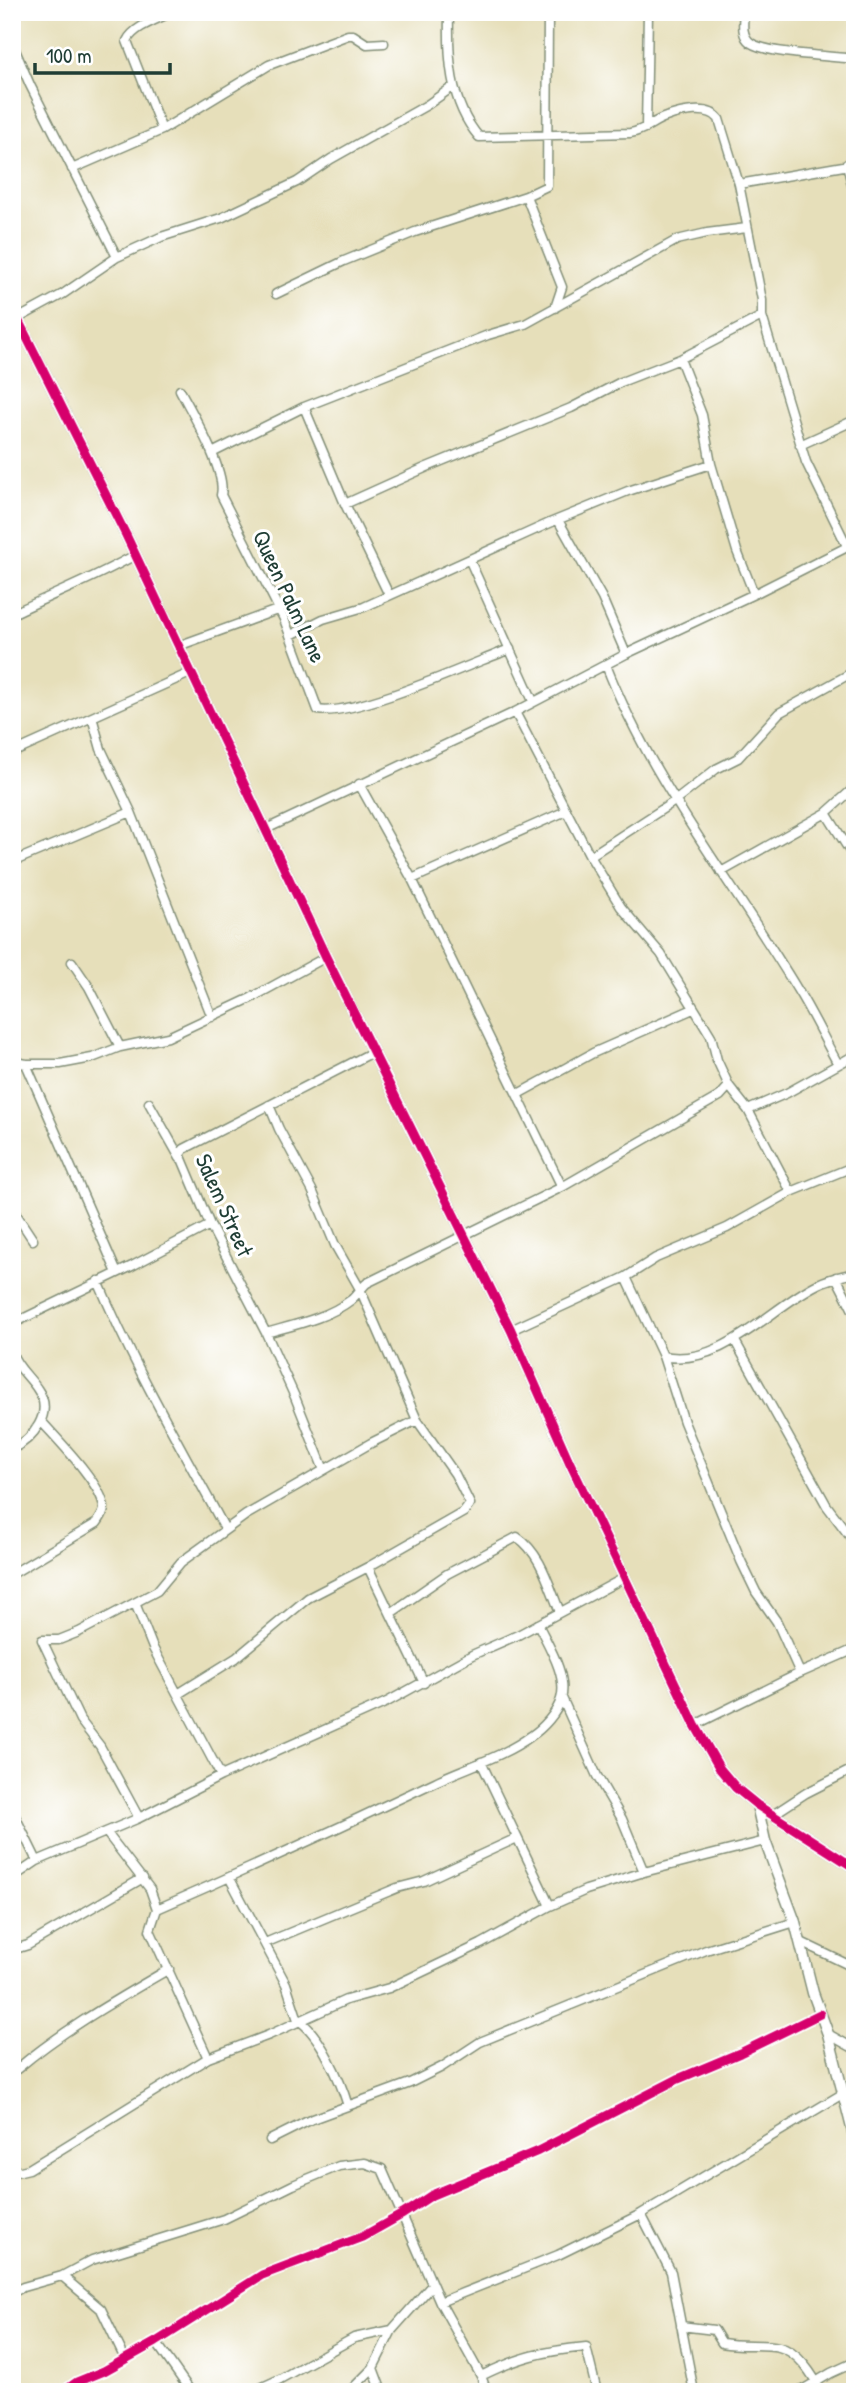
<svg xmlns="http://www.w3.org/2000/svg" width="867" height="2404" font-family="'Patrick Hand',sans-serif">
	<rect width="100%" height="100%" fill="#fff"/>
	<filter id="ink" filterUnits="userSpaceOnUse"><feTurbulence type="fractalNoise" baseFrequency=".0143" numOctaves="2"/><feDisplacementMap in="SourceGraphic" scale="14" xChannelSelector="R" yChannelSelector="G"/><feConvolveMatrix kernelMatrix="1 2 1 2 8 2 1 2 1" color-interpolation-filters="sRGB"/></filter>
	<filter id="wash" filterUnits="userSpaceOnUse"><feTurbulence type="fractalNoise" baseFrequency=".00686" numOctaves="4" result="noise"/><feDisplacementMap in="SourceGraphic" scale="28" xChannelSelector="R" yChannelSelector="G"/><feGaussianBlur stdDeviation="1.57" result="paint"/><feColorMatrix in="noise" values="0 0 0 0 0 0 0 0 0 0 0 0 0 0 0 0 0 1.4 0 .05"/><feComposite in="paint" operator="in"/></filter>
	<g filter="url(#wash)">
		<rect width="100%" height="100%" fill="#e6dfba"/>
	</g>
	<g filter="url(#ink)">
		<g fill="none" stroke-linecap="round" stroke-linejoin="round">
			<defs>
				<path id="minor" d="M449,12C448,56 449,102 479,137L630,133C644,131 653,121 666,117C680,112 709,105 719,119L739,184L762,300V316L806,462L847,546
					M744,12C743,23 741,36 751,43C767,54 833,56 855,59
					M12,43L30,85L117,257
					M646,128L648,12
					M162,130L127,41C133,27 158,19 172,12
					M847,164L855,197
					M72,169L162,130L269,65L348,35H353L367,44L384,43
					M739,184L855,164
					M526,196L562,287L555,308
					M276,294L344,261L415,232L526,196L547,186L548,12
					M17,319L63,294L117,257L161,237L221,218L297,182L331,159L427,105L454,86
					M680,359L702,415L711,464L737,551L754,594
					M180,390C192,413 227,472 221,495L284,619L318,710C354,717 471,664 510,649
					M304,407L345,504L389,595
					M800,445L855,420
					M212,453L304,407L488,335L525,324L677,240L707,233L747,228
					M345,504L427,467L571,408L621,382L680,359L762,316
					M558,520L602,598L626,654
					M470,561L533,701
					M12,614C53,594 95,578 135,555
					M291,635L323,619L364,607L552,522L628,491L711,464
					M178,646L280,609
					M606,665C652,783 732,881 797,989C812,1013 824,1039 838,1064
					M515,712L590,856L621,907L661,954L711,1036L717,1060L729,1086L748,1110L791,1192
					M92,717L101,749L131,812L212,1017
					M12,753L190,673
					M359,784L412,879L562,1187
					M826,813L855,859
					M264,830L515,712L626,654L754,594L855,543
					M590,856L675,801L716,769L738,758L779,713L855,671
					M12,862L131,812
					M721,872L826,813L855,787
					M412,879L566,811
					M72,962L89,987L120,1047
					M12,1061L26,1064H60L92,1058L120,1047L168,1037L251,998L326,957
					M26,1064L117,1273
					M518,1094L593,1053L693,1009
					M149,1103L180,1158
					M748,1110L787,1093L855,1055
					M12,1208L33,1240
					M626,1277L663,1356L684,1422L741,1561L756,1592L777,1622L800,1673
					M836,1277L855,1314
					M98,1281C134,1367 181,1447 225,1529
					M12,1324L132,1266L210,1225
					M511,1330L626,1277L656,1258L727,1228L791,1192L855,1166
					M266,1333C294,1325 328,1318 351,1300C357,1295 361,1288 367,1283L562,1187L720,1096L729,1086
					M735,1341L827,1506L855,1543
					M12,1353C17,1368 30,1377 38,1390C54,1413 33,1439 12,1449
					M663,1356C722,1368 769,1308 818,1284C830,1278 842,1276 855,1273
					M324,1470L295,1397L266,1333L210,1225L180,1154L184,1149L373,1052
					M368,1567L424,1683
					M12,1574L97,1523C100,1518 104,1514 104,1508C103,1485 56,1438 41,1421
					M135,1603L153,1648L221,1776
					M391,1613L447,1574L517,1537C541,1553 549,1586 560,1612
					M178,1694L236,1658L308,1598L368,1567L464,1512L470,1504L455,1474L417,1420L360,1289L335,1245L312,1190L279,1129L269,1105
					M562,1698L597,1776L622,1819L644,1872
					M695,1725L800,1673L855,1649
					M481,1762L550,1906
					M12,1810L37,1861
					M774,1814L806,1793L855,1768
					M139,1818L100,1746L80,1720L42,1640H59L79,1632L157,1591L181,1562L246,1515L371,1443L417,1420
					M106,1832L150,1889L157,1909
					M229,1877L286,1984L298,2020C320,2033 341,2082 348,2106
					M12,1878L37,1861L139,1818L221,1776L387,1702L472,1655L518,1635L624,1578
					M801,1942L855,1968
					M265,1943L397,1888L424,1881L517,1838
					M12,1950L28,1945L143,1878
					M828,2034L855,2049
					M208,2058L150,1930L157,1909C251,1868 343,1826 435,1782C466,1767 503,1757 531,1736C543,1728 557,1713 561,1699C568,1676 548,1645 538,1624
					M12,2068L17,2069C63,2030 116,2000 169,1969
					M270,2140L312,2119L410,2083L442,2067L480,2042L706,1950L795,1922
					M12,2173L29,2169L208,2058L269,2035L346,2000L389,1988L481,1944L550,1906L586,1890L644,1872L765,1841
					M641,2214L671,2272L694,2392
					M62,2276L101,2309L125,2359
					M12,2293L23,2287L62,2276L92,2260L224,2219L293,2185L339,2166L365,2163L382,2169L440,2302L481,2376
					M440,2302L558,2255L641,2214L844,2093
					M681,2326L714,2330L722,2343C742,2347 761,2343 779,2347C798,2351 814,2376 821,2392
					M156,2342L191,2392
					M373,2368L382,2392
					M63,2392L77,2382L104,2371L156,2342L262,2275L362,2237L403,2214L432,2195L538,2151L678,2079L740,2053L820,2014
					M252,2392L280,2379L354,2338L392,2330L432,2285
					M349,2392L373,2368L392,2330
					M487,2392L481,2376C519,2357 544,2351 586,2347L597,2392
					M799,2392L831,2373L855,2362"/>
				<path id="tertiary" d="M12,308L126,535L326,957L511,1330L569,1461L695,1725L720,1769L736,1788L757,1805L855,1868
					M757,1805L765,1841L795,1922L813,1993L828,2034L855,2140"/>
			</defs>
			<use href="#minor" stroke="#828e77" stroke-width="11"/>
			<use href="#tertiary" stroke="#828e77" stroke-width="13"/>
			<use href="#minor" stroke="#fff" stroke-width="8"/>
			<use href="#tertiary" stroke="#fff" stroke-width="10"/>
			<defs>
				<path id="cycleway" d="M12,308L126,535L326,957L511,1330L569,1461L695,1725L720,1769L736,1788L757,1805L855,1868
					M63,2392L77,2382L104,2371L156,2342L262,2275L362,2237L403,2214L432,2195L538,2151L678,2079L740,2053L820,2014"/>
			</defs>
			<use href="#cycleway" stroke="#fff" stroke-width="13"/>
			<use href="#cycleway" stroke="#d6006c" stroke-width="9"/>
		</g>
	</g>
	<g text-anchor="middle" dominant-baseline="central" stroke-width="6" stroke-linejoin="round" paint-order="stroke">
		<g font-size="23" fill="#1f3d34" stroke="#fff">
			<text transform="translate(290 596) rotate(65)">Queen Palm Lane</text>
			<text transform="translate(225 1205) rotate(66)">Salem Street</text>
		</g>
	</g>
	<rect width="867" height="2404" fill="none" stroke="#fff" stroke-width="42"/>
	<path d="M35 63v10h135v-10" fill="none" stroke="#1f3d34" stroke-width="3.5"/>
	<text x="46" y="63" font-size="21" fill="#1f3d34" stroke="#ffffff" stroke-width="5" paint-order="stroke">100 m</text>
</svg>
